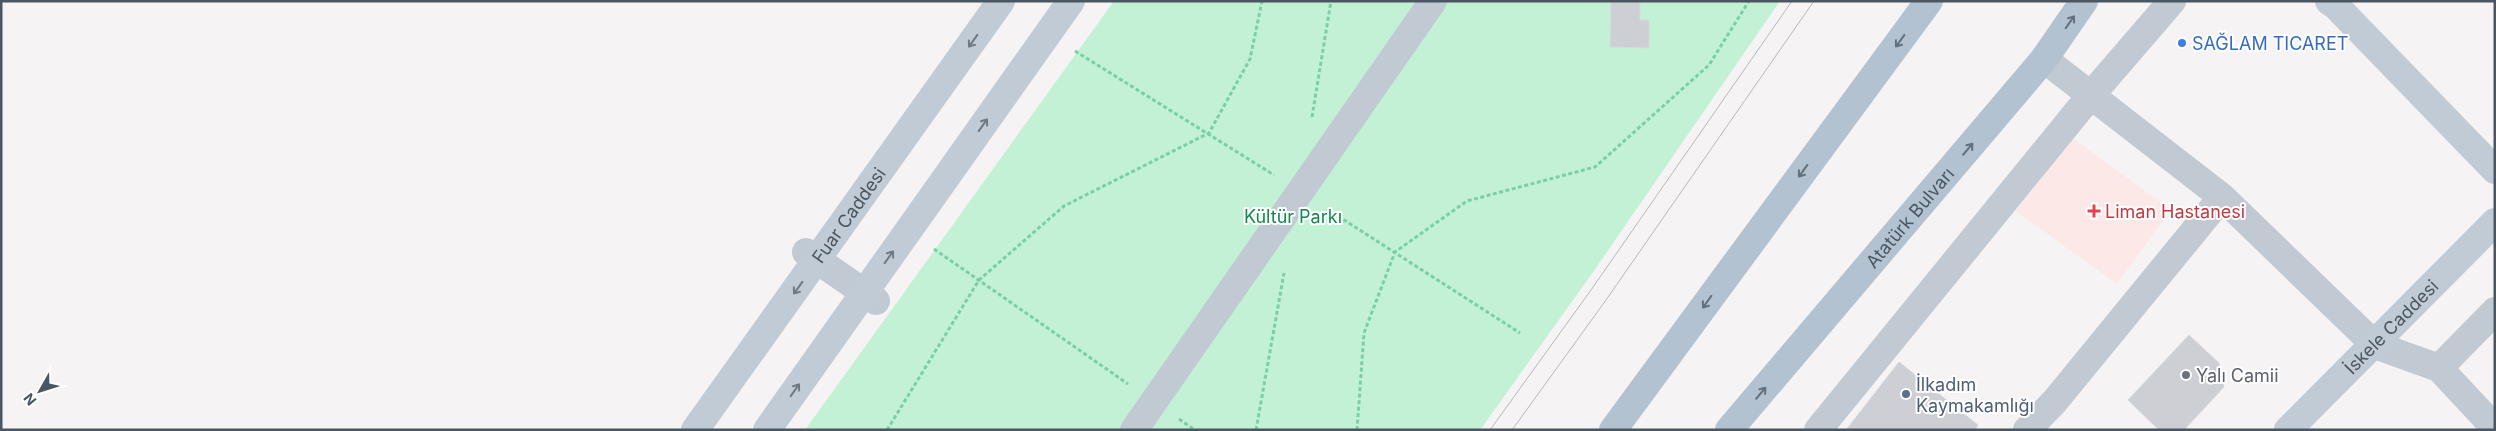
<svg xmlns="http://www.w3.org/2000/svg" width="2496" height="431" font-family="Inter,sans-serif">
	<rect width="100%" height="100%" fill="#f5f3f3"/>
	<path fill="#fce8e6" d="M2071,137L2171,210L2117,284L2016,211Z"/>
	<path fill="#c3f1d5" d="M1114,1H1780L1591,275L1480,430H805Z"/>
	<path fill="#cdcfd5" stroke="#d7d9de" d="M1611,1H1640V20H1649V48L1610,47Z
		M2189,335L2219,363L2224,387L2184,430H2159L2128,400Z
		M1899,362L1978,425L1975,430H1846Z"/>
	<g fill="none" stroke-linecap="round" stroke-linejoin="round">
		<path stroke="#7ad0a6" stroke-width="3" stroke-dasharray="4 2.5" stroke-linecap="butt" d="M1075,51L1274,175
			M1312,117L1331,1
			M1327,209L1520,333
			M934,249L1128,384
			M1179,419L1195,430
			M887,430L979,280L1064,206L1209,133L1250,59L1262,1
			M1256,430L1284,273
			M1357,430L1364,333L1395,252L1467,201L1595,167L1709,65L1749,1"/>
		<path stroke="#c1cad2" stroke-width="28" d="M2044,59L2222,197L2375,345L2439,368L2495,428
			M806,252L876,301
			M2439,368L2495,311
			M1134,430L1433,1
			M1818,430L2091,95L2172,1
			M2027,430L2055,401L2222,197"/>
		<g stroke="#c1cbd6" stroke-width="28">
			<path d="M2329,1L2336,6L2495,170"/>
			<path id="s1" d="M695,430L1001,1"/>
			<path d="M767,430L1071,1"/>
			<path id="s2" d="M2288,430L2495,222"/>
		</g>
		<g stroke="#b3c2d1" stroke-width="28">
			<path d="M1613,430L1929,1"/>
			<path id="s3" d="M1729,430L2044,59L2084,1"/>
		</g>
		<path stroke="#b5b8bd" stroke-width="1" d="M1490,430L1591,290L1792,1
			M1512,430L1606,300L1814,1"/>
	</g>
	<defs><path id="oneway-shaft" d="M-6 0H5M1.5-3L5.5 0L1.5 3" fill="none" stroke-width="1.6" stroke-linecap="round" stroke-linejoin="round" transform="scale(1.25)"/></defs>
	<g stroke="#64717d">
		<use href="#oneway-shaft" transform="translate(2070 22) rotate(-55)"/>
		<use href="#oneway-shaft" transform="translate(1900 41) rotate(126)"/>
		<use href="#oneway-shaft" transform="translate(1968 149) rotate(-50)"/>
		<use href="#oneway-shaft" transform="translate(1803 171) rotate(126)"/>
		<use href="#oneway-shaft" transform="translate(1707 302) rotate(126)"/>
		<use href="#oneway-shaft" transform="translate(1761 393) rotate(-50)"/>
	</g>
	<g stroke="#6e7984">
		<use href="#oneway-shaft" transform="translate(973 41) rotate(125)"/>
		<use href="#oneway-shaft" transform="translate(983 125) rotate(-55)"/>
		<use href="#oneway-shaft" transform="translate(889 257) rotate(-55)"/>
		<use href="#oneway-shaft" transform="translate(798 288) rotate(126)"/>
		<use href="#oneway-shaft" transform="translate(795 390) rotate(-55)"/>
	</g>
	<circle fill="#3f7fe0" stroke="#fff" stroke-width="2" cx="2182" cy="43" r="5"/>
	<path fill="#e0444e" stroke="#fff" stroke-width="2" d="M2091.5 203.5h5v5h5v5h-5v5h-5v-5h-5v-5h5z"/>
	<circle fill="#6b7280" stroke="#fff" stroke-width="2" cx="2186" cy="375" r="5"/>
	<circle fill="#5c6f8a" stroke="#fff" stroke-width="2" cx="1906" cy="394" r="5"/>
	<g text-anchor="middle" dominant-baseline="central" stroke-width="4" stroke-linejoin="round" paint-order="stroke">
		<g font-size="18" fill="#366cbe" stroke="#fff" text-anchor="start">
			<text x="2192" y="43">SAĞLAM TICARET</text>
		</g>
		<g font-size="18" fill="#be3a42" stroke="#fff" text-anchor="start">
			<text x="2105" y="211">Liman Hastanesi</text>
		</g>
		<g font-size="18" fill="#4a5661" stroke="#fff">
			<text stroke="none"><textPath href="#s1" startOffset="264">Fuar Caddesi</textPath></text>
			<text stroke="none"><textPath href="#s3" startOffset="279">Atatürk Bulvarı</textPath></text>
			<text stroke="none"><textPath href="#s2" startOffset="146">İskele Caddesi</textPath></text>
		</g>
		<g font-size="18" fill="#17864f" stroke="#fff">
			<text x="1293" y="216">Kültür Parkı</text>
		</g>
		<g font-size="18" fill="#5b616d" stroke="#fff" text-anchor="start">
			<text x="2196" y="375">Yalı Camii</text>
		</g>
		<g font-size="18" fill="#4e5e75" stroke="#fff" text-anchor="start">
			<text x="1916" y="384">İlkadım<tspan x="1916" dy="21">Kaymakamlığı</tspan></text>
		</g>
	</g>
	<rect width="2496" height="431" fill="none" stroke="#4a5661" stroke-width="5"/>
	<g transform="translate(40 391) rotate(231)" stroke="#ffffff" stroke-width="4" paint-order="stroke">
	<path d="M0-4L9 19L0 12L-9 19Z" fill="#4a5661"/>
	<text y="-8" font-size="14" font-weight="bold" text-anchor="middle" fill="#4a5661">N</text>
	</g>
</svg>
